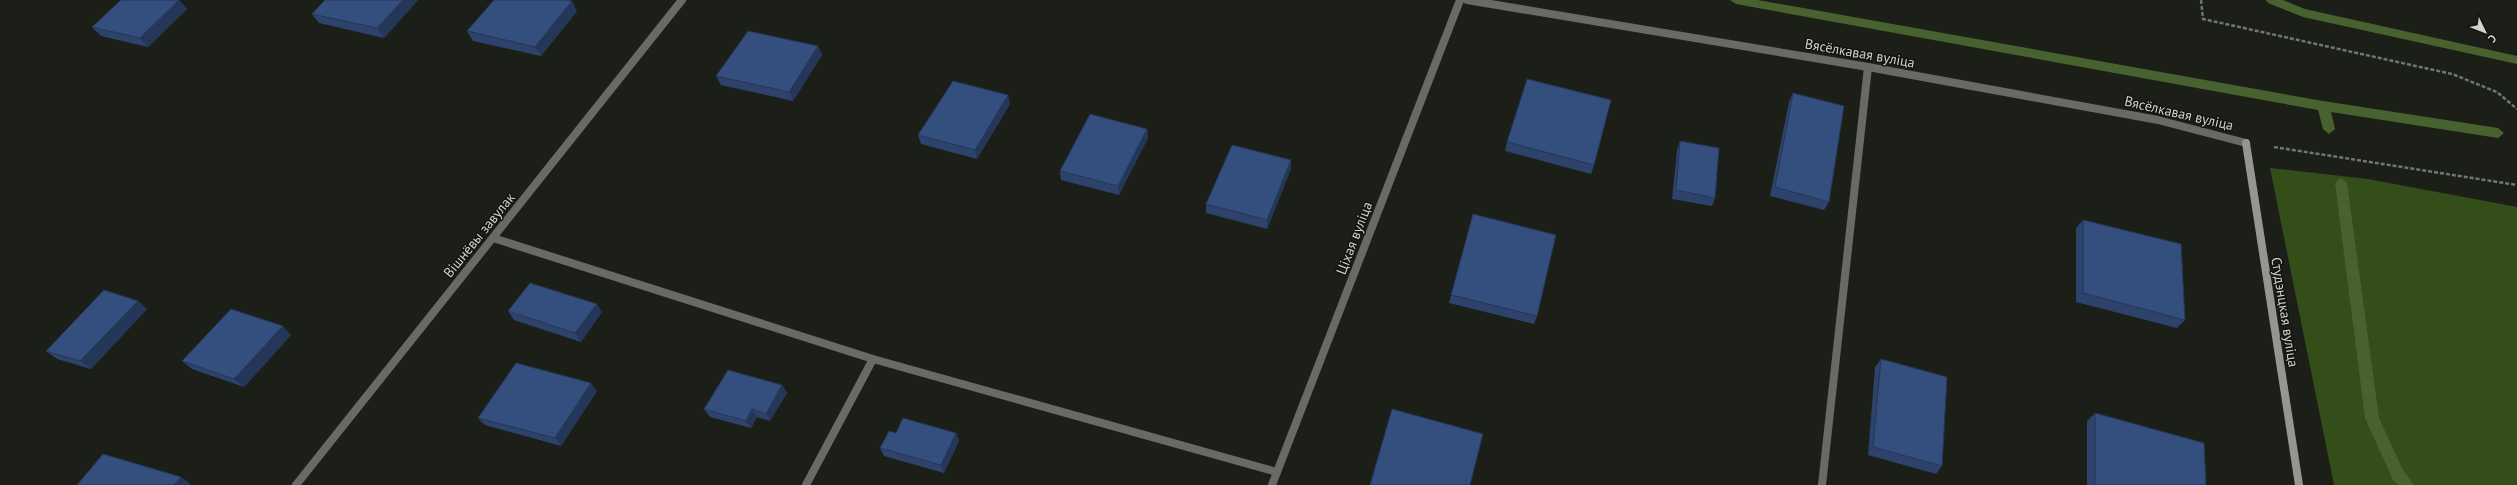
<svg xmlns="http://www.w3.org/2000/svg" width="2517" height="485" font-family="'PT Sans',sans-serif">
	<rect width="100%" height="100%" fill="#1b1f18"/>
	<path fill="#344e19" d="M2270,168L2368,179L2517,207V485H2334Z"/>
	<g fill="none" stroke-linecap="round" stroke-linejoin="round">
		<path fill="#47622e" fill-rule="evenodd" d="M1730,0H1758L2323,101L2498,128L2504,133L2498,138L2331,112L2335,129L2329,134L2323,129L2318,110L1736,4Z
			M2266,0H2283L2305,9L2517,56V64L2303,17L2268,3Z
			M2341,178L2347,183L2379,418L2403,470L2414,485H2398L2393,480L2365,418L2335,183Z"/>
		<path stroke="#727670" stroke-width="2.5" stroke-dasharray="4 2" stroke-linecap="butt" d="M2201,0L2203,19L2452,74L2497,92L2517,109
			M2274,147L2517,185"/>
		<path stroke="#686a67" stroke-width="8" d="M493,238L873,359L1277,472
			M806,485L873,359
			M1822,485L1868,67"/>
		<path stroke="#686a67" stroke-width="8" d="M1467,0L1868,67L2158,120L2246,143
			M296,485L682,0
			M1272,485L1460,0"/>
		<path stroke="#949791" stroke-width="8" d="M2246,143L2299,485"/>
	</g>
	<path fill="#2d436c" d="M179,0L187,9L148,47L101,36L92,27Z
		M325,0H418L384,38L319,23L312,14Z
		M577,11L541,56L473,41L467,31Z
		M818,46L822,55L793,101L721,85L716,76Z
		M1793,93L1829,202L1824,210L1770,196L1789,102Z
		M1008,95L1010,104L977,159L921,144L918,135Z
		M1147,129L1148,138L1119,195L1061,180L1060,171Z
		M1680,141L1715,198L1712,206L1672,199L1677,150Z
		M1507,142L1594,165L1591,174L1505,151Z
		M1291,160V169L1267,229L1206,213V204Z
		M2083,220L2185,320L2177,328L2076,302V228Z
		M1451,295L1537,316L1534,324L1449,303Z
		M138,301L147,309L91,369L57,359L46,351Z
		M508,311L602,312L581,342L514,320Z
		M291,335L244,387L192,369L182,361Z
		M1881,359L1942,466L1936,474L1868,455L1875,367Z
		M782,385L787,393L770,421L757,417L751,428L710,417L704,409Z
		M597,391L561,446L485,425L478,418Z
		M2095,413L2206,485H2087V421Z
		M896,433H956L959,441L944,473L884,456L880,448Z"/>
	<path fill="#243758" d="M179,0L187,9L148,47L140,38Z
		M403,0H418L384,38L377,28Z
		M572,1L577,11L541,56L535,47Z
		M818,46L822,55L793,101L789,92Z
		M1008,95L1010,104L977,159L975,150Z
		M1147,129L1148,138L1119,195L1118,186Z
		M1291,160V169L1267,229V220Z
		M138,301L147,309L91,369L80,361Z
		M597,304L602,312L581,342L575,333Z
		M283,326L291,335L244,387L234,379Z
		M591,383L597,391L561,446L555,438Z
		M782,385L787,393L770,421L766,414Z
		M752,409L757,417L751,428L746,421Z
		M956,433L959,441L944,473L941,465Z
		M181,477L191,484L190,485H174Z"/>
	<path fill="#344e7d" stroke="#243758" d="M121,0H179L140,38L92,27Z
		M325,0H403L377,28L312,14Z
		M494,0H566L572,1L535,47L467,31Z
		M748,31L818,46L789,92L716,76Z
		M1527,79L1611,100L1594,165L1507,142Z
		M953,81L1008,95L975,150L918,135Z
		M1793,93L1844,106L1829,202L1775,187Z
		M1090,114L1147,129L1118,186L1060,171Z
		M1680,141L1719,148L1715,198L1676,190Z
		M1232,145L1291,160L1267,220L1206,204Z
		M1473,214L1556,235L1537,316L1451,295Z
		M2083,220L2181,244L2185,320L2083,293Z
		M530,283L597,304L575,333L508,311Z
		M104,290L138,301L80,361L46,351Z
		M231,309L283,326L234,379L182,361Z
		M1881,359L1947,377L1942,466L1873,447Z
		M516,363L591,383L555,438L478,418Z
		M728,370L782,385L766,414L752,409L746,421L704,409Z
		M1392,409L1483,434L1470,485H1370Z
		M2095,413L2204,443L2206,485H2095Z
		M903,418L956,433L941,465L880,448L889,431L896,433Z
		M103,454L181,477L174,485H77Z"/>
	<g text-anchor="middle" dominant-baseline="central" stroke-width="3" stroke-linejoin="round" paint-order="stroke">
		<g font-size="14" fill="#d0d3ce" stroke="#12150f">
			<text transform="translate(1860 53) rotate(10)">Вясёлкавая вуліца</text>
			<text transform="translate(2179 113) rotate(13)">Вясёлкавая вуліца</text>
			<text transform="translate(479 235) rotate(-51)">Вішнёвы завулак</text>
			<text transform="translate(1354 238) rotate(-69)">Ціхая вуліца</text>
			<text transform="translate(2285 312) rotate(81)">Студэнцкая вуліца</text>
		</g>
	</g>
	<g transform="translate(2485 32) rotate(133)" stroke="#12150f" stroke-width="3" paint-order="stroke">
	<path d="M0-3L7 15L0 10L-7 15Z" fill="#d0d3ce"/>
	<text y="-6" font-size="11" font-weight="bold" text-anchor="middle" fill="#d0d3ce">С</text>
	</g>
</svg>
